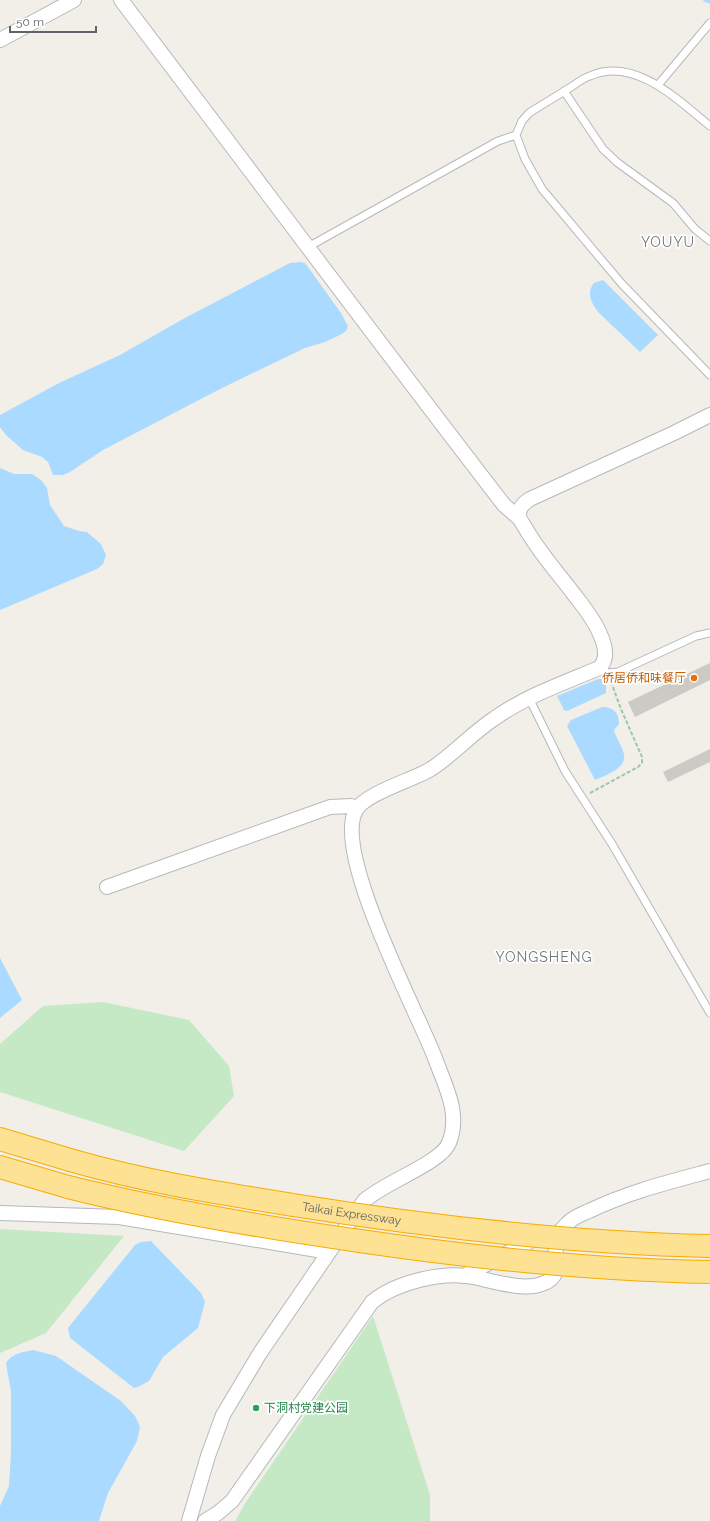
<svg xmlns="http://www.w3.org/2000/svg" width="710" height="1521" font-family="Raleway,'Noto Sans SC',sans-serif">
	<rect width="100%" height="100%" fill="#f1efe8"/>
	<path fill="#c5e8c5" d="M103,1002L189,1020L229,1066L234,1096L184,1151L0,1092V1044L43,1006Z
		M0,1229L124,1236L46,1333L0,1353Z
		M373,1316L430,1495V1521H235L246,1502Z"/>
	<path fill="#aadaff" d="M300,262L305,263L341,313L348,326L346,331L342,334L325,342L305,348L222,388L103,450L70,472L63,475H53L48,462L42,457L23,450L6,435L0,427V415L2,414L59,383L120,355L183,319L290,263Z
		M603,280L658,335L640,352L598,312C591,302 586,293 594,283Z
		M0,468L14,474H32L41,480L47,488L50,505L64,526L79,531L87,532L101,544L106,555L103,564L97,569L0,610Z
		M598,679H602L606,686V693L567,711L564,710L557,696Z
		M602,707C613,707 619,712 619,724L614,730C616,738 621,744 623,751C630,768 606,775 595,780L567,726L571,720Z
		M0,958L22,1000L0,1018Z
		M151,1241L201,1293L205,1302L198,1328L163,1357L149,1381L138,1387L134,1388L70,1338L68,1328L135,1245L141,1242Z
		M33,1350L56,1356L121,1401L135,1416L138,1422L140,1428L137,1441L108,1493L99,1521H0V1506L9,1486L11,1453V1392L6,1363C12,1353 24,1352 33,1350Z"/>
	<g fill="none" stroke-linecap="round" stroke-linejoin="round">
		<path stroke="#aadaff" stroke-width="3.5" d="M705,0L710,2"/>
	</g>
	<path fill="#cccac5" d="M710,663V680L635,717L628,702Z
		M710,749V762L668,782L663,772Z"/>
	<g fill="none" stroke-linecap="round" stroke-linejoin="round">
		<defs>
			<path id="lane" d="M658,85L710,23
				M564,91L603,149L618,163L673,203L695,229L710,241
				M516,135L525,159L542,189L621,283L710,375
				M308,247L498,141L516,135L522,121L529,113C543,104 557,96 571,87C577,83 583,78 590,76C634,56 678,100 710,126
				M599,668L608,673L618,672L696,636L710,633
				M529,698L565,771L612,844L710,1013"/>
			<path id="street" d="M121,0C249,168 375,338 504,505L520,519
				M0,40L74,0
				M107,887L330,807L351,806L357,808
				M0,1213L119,1217L329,1252
				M464,1276L538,1237
				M189,1521L208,1456L223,1415L260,1353L364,1201C383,1183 441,1163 449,1143C461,1113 445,1086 435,1058C417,1011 332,852 356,810C366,793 413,780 431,769C454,754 472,733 495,718C526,696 564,683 599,668C609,659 605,645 600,634C594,619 583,606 573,593C557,572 539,552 526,529C523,524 518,518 519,513C520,506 525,502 530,499L674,433L710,415
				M205,1521L218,1513L232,1501L372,1302C396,1282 443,1271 473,1277C493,1281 523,1291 542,1284C565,1276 553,1258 556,1240C557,1233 563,1228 568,1223C573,1217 582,1214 589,1211C628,1192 669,1182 710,1171"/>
			<path id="highway" d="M0,1139L70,1160
				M0,1167L68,1187"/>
		</defs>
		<use href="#lane" stroke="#b5b8bc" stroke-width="9"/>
		<use href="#street" stroke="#b5b8bc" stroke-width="16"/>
		<use href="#highway" stroke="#f9ab00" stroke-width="24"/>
		<path stroke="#9cc7a9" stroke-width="2" stroke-dasharray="4 2" stroke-linecap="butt" d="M590,793L638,767L642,763V757L621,709L611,682"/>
		<use href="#lane" stroke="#fff" stroke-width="7"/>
		<use href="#street" stroke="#fff" stroke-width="14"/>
		<use href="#highway" stroke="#fde293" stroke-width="22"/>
		<defs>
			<g id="highway-bridge">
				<path id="s1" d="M70,1160C142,1181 218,1193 293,1205C431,1227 570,1243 710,1246"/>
				<path d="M68,1187C164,1211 262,1227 360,1241C476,1258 592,1270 710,1272"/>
			</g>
		</defs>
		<use href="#highway-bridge" stroke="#f9ab00" stroke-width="24" stroke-linecap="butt"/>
		<use href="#highway-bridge" stroke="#fde293" stroke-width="22"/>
	</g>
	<circle fill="#e8710a" stroke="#fff" stroke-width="1.5" cx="694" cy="678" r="4"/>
	<circle fill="#2e9e5b" stroke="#fff" stroke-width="1.5" cx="256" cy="1408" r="4"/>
	<g text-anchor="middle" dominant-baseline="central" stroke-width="3.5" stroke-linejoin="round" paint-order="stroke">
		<g font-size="12" fill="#c56008" stroke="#fff" text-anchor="end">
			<text x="686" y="678">侨居侨和味餐厅</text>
		</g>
		<g font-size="12" fill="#5f6368" stroke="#fff">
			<text stroke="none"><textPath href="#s1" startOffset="287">Taikai Expressway</textPath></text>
		</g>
		<g font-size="12" fill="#27864d" stroke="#fff" text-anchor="start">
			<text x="264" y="1408">下洞村党建公园</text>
		</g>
		<g font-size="14" letter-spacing="1" fill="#70757a" stroke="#fff">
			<text x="668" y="242">YOUYU</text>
			<text x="544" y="957">YONGSHENG</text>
		</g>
	</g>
	<path d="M10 26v6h86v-6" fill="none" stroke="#5f6368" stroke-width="2"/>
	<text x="16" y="26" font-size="12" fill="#5f6368" stroke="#ffffff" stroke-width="3" paint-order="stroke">50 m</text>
</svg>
